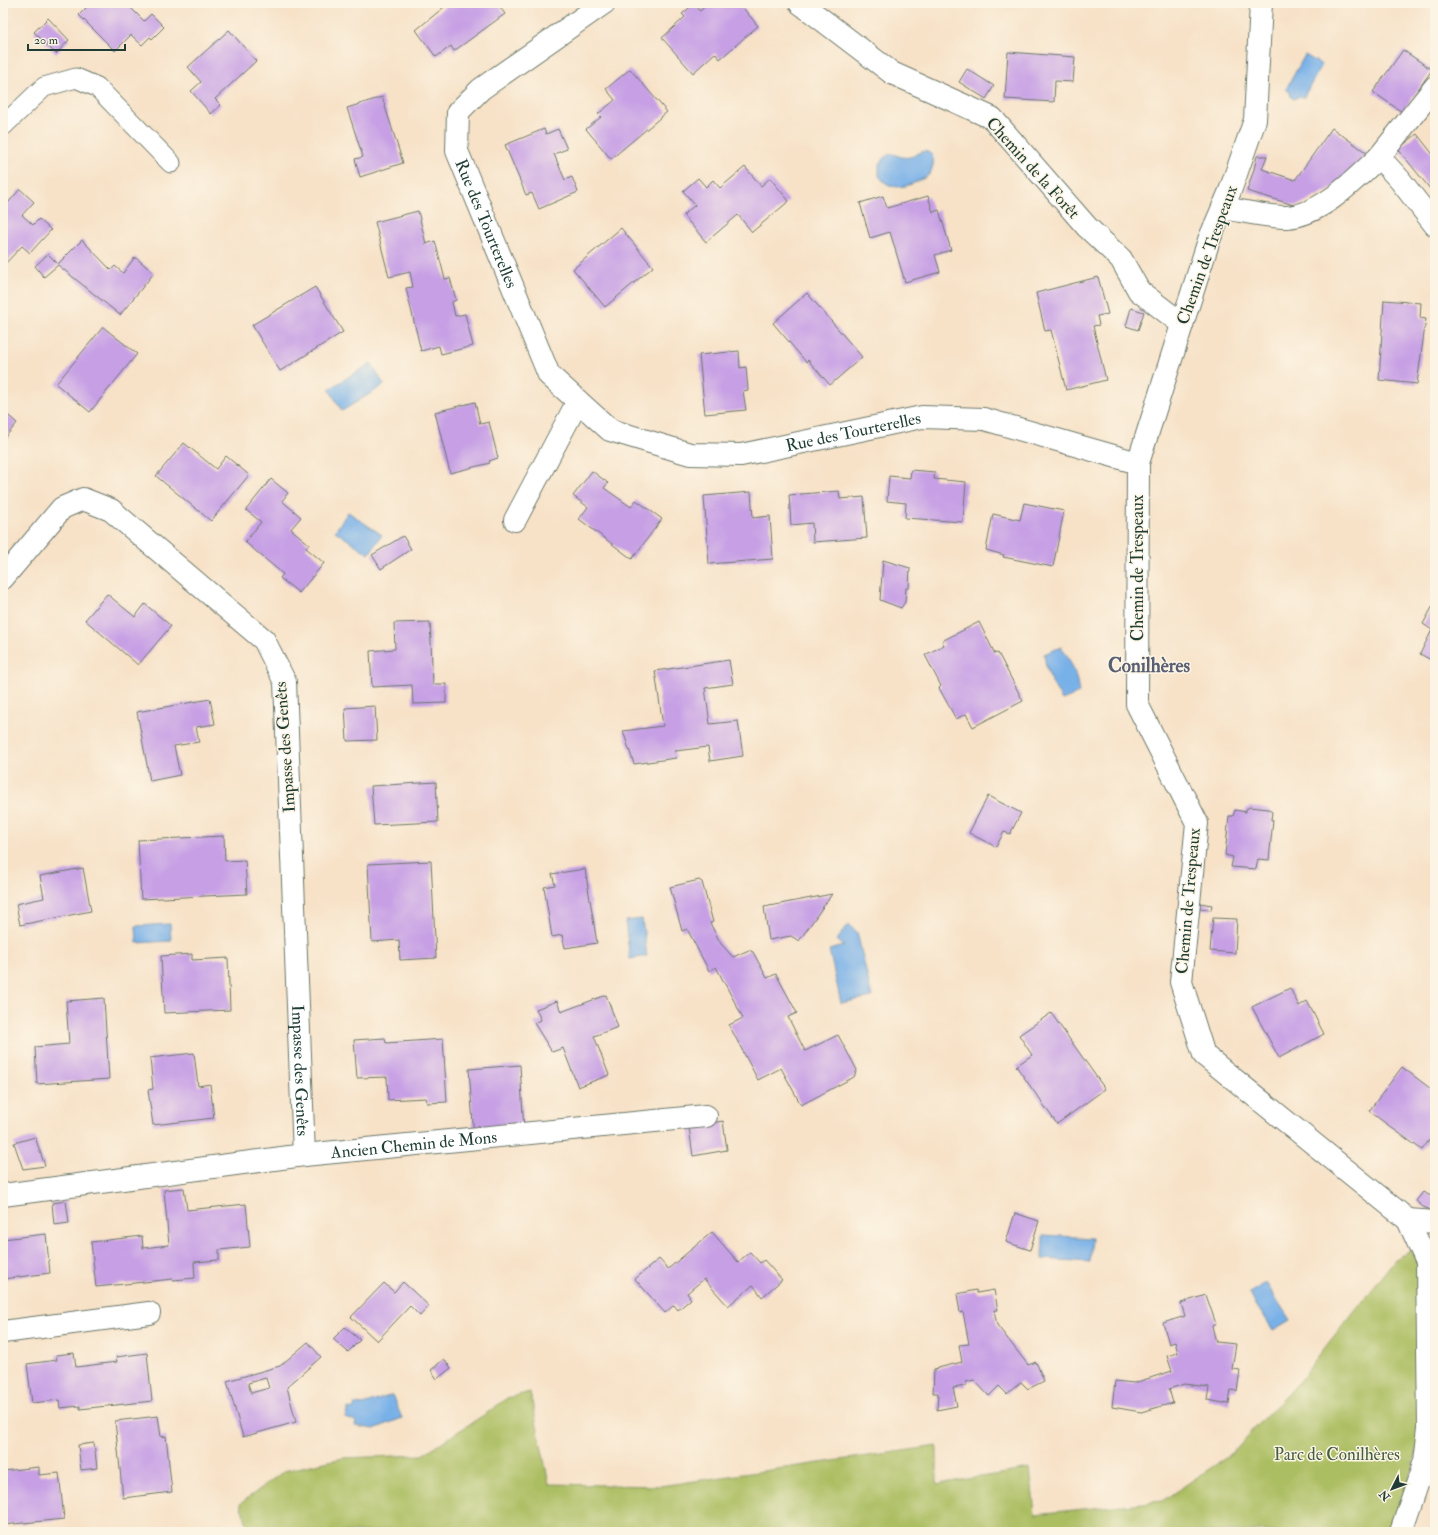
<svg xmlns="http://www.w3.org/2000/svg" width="1438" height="1535" font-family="'IM FELL Double Pica',serif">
	<rect width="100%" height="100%" fill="#fcf5e5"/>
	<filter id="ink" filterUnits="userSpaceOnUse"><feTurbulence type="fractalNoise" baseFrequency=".025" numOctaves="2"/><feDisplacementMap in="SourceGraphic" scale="8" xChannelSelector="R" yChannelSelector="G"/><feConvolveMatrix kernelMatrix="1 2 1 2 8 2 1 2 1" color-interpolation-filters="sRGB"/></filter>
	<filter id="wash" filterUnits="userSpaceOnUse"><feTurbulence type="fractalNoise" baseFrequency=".012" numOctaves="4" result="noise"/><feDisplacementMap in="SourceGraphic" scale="16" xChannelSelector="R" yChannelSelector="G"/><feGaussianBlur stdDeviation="0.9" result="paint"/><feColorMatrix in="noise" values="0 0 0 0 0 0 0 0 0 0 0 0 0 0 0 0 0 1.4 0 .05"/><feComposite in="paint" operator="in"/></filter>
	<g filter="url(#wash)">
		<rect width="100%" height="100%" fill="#f7e2c8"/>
		<path fill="#acbe62" stroke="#667e4b" d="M1413,1250L1421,1273V1439L1392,1532H250L240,1504L284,1471L343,1458L422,1455L490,1411L507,1398L530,1392L549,1484L660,1486L937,1446V1484L1030,1469L1035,1514L1162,1501L1230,1455L1301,1379L1396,1258Z"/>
		<path fill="#78b0e8" stroke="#4c768e" d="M1305,55L1322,65L1303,98L1299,97L1294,99L1291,97L1290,92L1286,89Z
			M925,151C935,153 935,164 930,173C928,177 922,179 918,181C903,189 889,190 879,176V165C894,144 894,160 910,157C915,156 919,152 925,151Z
			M371,363L384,385L342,411L329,389Z
			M348,512L382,535L369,554L335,531Z
			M1061,647C1072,661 1077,676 1079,693L1062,700C1053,685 1046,672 1044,654Z
			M642,919L647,956L630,959L625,921Z
			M170,924L171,941L137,943L136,926Z
			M848,925L857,932L872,997L841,1003L829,950L844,946L837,940Z
			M1043,1235L1092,1238L1090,1262L1042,1259Z
			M1266,1283L1290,1320L1273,1330L1249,1293Z
			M392,1395L402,1418L374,1429L355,1426L356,1421L345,1418L348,1408L353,1410L355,1404L363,1405Z"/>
		<g id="blocks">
			<path fill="#c69fe5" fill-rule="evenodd" d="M91,3H126L144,21L151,14L164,27L152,39L150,37L142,45L131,35L115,51L79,15Z
				M449,3H497L505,14L454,51L451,46L436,57L416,30Z
				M709,3H739L758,26L720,59L715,53L693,73L662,38L685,17L682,14L694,4L700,11Z
				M48,18L69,40L56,54L34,32Z
				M229,30L256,61L215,99L221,105L211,114L191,91L201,82L188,67Z
				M1403,50L1432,70L1402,112L1373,92Z
				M1008,52L1075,57L1073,82L1055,81L1054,102L1005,99Z
				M630,69L667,112L611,159L586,129L601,117L598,114L615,100L606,89Z
				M967,69L994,86L986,99L959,82Z
				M382,97L403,163L360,177L355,159L363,157L347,108Z
				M1332,128L1367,153L1343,182L1297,206L1247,191L1254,169L1257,156H1267L1262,169L1295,180Z
				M544,129L546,134L558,129L567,149L554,154L565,180L572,177L578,192L539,209L532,193L526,195L505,145Z
				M1417,134L1435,157V195L1398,149Z
				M745,167L761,186L770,178L789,201L752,232L738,215L706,242L683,215L695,205L683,191L698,178L706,187L713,180L720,188Z
				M20,189L34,202L22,215L33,225L39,219L51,230L30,253L22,246L3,266V199L8,203Z
				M883,196L887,208L928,196L933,212L939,210L951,250L935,255L940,272L905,282L890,232L870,238L860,203Z
				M418,211L426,244L435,241L445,279L450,278L456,300L452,302L455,316L465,314L473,346L441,354L439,346L421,351L406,288L413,287L410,272L389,277L375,222Z
				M621,228L653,267L605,307L573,269Z
				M82,240L111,270L115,266L123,273L135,257L154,273L120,315L58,265L44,277L35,266L48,254L58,264Z
				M1098,277L1108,314L1097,316L1099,325L1093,326L1106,380L1066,390L1051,330L1045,331L1036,293Z
				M315,287L343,332L280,371L252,325Z
				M807,293L862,357L830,385L808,360L806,362L773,323Z
				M1384,300L1421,303L1420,318L1426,319L1417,384L1379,380Z
				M1131,308L1144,312L1138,330L1126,326Z
				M103,327L137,354L90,412L56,384Z
				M739,351L740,368L746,367L748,390L743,391L746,410L705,414L699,355Z
				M475,402L480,424L489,422L498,458L489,461L490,463L450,473L435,412Z
				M3,411L17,423L3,440Z
				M184,443L216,469L226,456L249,475L211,521L156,476Z
				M911,470L935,472L934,479L966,482L963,522L905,518L906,503L887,501L889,476L910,478Z
				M592,471L608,483L604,488L631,507L636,500L662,519L632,559L579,519L588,507L573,496Z
				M271,479L288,493L282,501L301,517L291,529L309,544L306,548L324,563L299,593L280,578L283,574L245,542L261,522L246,510Z
				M839,491L840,499L864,497L867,538L813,542L812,523L791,525L789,495Z
				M751,492L753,518L770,516L773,559L709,564L704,496Z
				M1024,503L1064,511L1053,567L1003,557L1004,555L986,550L993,514L1020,520Z
				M403,536L411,549L381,569L372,555Z
				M883,560L910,568L909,588H906L905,602L901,608L880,600Z
				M107,594L135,617L145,604L171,626L138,665L85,620Z
				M1435,602V662L1420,654L1432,630L1423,624Z
				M430,622L433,684H446V703L413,704L412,685L372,687L370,651L395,649L394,623Z
				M979,622L995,654L998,653L1023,701L973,727L966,714L956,719L939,688L941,686L925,655L944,645L942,641Z
				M729,660L733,684L705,688L710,724L738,721L743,756L710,761L708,747L675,751L676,758L634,764L623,731L663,726L655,671Z
				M210,699L215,724L196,727L199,742L174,746L180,775L150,781L137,712Z
				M375,706L377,740L347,741L345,708Z
				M436,782L438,822L374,825L371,786Z
				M988,796L1021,813L1010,834L1004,832L996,847L969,833Z
				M1250,807L1268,809L1272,812L1271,820H1273L1269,860L1258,859L1256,869L1231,867L1233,857L1225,855L1229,816H1233L1235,810L1246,812V809Z
				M224,836L225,861L245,860L247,894L141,899L138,840Z
				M431,861L436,958L400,960L399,940L372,942L368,864Z
				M83,868L91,911L20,925L16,904L44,898L40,876Z
				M585,869L597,943L565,948L562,935L552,937L544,887L555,885L552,874Z
				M699,880L702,882L713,922L710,923L721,944L733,957L749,950L753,952L767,978L776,974L797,1013L788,1017L805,1051L838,1035L857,1070L854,1077L801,1105L781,1068L758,1080L729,1025L743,1018L716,967L709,971L687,929L682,931L670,887Z
				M832,894L799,941L791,936L769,940L764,907Z
				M1200,903L1212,905L1211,910L1200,909Z
				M1213,918L1237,919L1235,953L1210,951Z
				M192,954V960L228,958L230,1010L164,1013L161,956Z
				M1290,988L1299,1006L1307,1001L1324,1034L1279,1058L1252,1007Z
				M606,995L618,1027L594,1036L609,1075L578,1087L563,1048L552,1052L534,1023L541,1020L536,1009L557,1001L561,1012Z
				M104,998L109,1079L37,1084L35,1047L69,1044L66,1001Z
				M1051,1013L1105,1089L1057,1124L1016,1066L1032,1055L1019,1035Z
				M385,1038L386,1043L443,1039L447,1102L427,1103L426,1098L388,1100L387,1077L357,1078L354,1040Z
				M194,1053L198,1086L210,1084L214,1118L153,1125L148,1090L153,1089L150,1058Z
				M520,1065L524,1131L474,1138L469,1069Z
				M1402,1067L1435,1092V1132L1422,1150L1369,1111Z
				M723,1121L727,1150L693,1156L689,1127Z
				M35,1137L45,1166L23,1169L14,1143Z
				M184,1188L187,1210L246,1204L250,1247L219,1250V1260L194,1262L195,1278L173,1280V1279L96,1287L91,1242L142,1236L143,1248L169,1245L164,1190Z
				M1423,1192L1435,1198V1205L1431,1210L1423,1207L1416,1201Z
				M66,1201L69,1223L54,1225L52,1203Z
				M1015,1213L1039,1221L1030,1250L1006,1242Z
				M712,1232L738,1262L750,1252L760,1263L764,1260L782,1280L762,1297L753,1285L728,1306L704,1279L687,1293L691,1299L678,1310L674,1305L665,1313L635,1279L659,1259L668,1269Z
				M46,1234L50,1273L3,1279V1239Z
				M403,1282L429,1306L420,1316L410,1306L377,1341L351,1317L384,1283L394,1292Z
				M976,1290L977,1293L994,1290L998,1310H994L997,1325L1028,1365L1036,1362L1044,1381L1028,1389L1021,1382L1007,1394L999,1386L989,1396L974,1380L966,1382V1386L953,1388L957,1406L937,1410L938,1393H933L934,1369L962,1362L959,1345L969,1344L963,1312L960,1313L957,1294Z
				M1206,1295L1216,1324L1212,1326L1216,1342L1236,1344L1232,1369L1240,1370L1237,1391L1231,1390L1229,1404L1207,1400L1209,1387L1184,1384L1169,1389L1173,1403L1141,1412L1112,1407L1115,1381L1134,1383L1172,1371L1167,1356L1178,1353L1175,1342L1169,1344L1163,1323L1185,1316L1181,1303Z
				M345,1327L360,1340L348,1352L333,1339Z
				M308,1342L321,1357L287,1387L296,1422L243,1437L227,1381L280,1366ZM266,1378L269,1388L251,1393L248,1383Z
				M74,1353L76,1367L117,1362L116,1357L147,1353L152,1401L80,1409V1406L60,1408L59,1400L32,1403L27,1364L57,1360L56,1355Z
				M444,1359L451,1368L437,1379L431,1370Z
				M158,1416L161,1437L166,1436L172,1492L123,1498L115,1421Z
				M94,1443L97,1468L81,1470L78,1445Z
				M39,1467V1475L59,1473L64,1519L3,1525V1471Z"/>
		</g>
	</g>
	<g filter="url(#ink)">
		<use href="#blocks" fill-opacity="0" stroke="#6b7768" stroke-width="1"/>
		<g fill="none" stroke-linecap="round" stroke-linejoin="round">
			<defs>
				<path id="service" d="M3,126L44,87L76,78L97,87L171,163"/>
				<g id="minor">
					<path id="s1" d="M604,3L481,89L458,112L457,151L549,375L610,430L690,454L741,455L922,417L984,419L1138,463"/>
					<path d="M800,3L892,73L992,118L1087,227L1121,259L1139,291L1182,324"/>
					<path d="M1261,3L1255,120L1230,191L1209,240L1138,463L1137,704L1197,823L1181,982L1204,1055L1408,1220L1427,1262L1429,1428L1425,1461L1401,1532"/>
					<path d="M1435,87L1379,157L1400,180L1435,225"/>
					<path d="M1223,208C1243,211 1267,217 1287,217C1322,215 1355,179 1379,157"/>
					<path d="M515,520L578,401"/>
					<path id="s2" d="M3,578L62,508L83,499L111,510L264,640L285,682L304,1155"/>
					<path id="s3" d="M3,1195L304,1155L706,1116"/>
					<path d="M1408,1220L1435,1222"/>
					<path d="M3,1332L149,1313"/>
				</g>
			</defs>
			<use href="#service" stroke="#6b7768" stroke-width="21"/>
			<use href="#minor" stroke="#6b7768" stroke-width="24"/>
			<use href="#service" stroke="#fff" stroke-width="19"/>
			<use href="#minor" stroke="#fff" stroke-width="22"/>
		</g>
	</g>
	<g text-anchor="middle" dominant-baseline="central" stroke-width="3" stroke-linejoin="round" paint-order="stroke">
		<g font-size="17" fill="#1f3d34" stroke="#fcf5e5">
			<text transform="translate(1033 168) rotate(48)">Chemin de la Forêt</text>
			<text stroke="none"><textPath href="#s1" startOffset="300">Rue des Tourterelles</textPath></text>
			<text transform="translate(1207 255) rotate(-70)">Chemin de Trespeaux</text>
			<text stroke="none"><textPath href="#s1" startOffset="795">Rue des Tourterelles</textPath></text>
			<text transform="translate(1137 568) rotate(-90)">Chemin de Trespeaux</text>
			<text transform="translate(285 747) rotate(-94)">Impasse des Genêts</text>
			<text transform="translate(1188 901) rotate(-85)">Chemin de Trespeaux</text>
			<text stroke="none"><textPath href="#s2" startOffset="781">Impasse des Genêts</textPath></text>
			<text stroke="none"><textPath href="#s3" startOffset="414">Ancien Chemin de Mons</textPath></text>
		</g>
		<g font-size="17" fill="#425d40" stroke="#fcf5e5">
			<text x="1337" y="1454">Parc de Conilhères</text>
		</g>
		<g font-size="19" font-weight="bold" fill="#595f72" stroke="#fcf5e5">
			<text x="1149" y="666">Conilhères</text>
		</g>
	</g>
	<rect width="1438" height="1535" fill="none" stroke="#fcf5e5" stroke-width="16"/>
	<g transform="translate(1392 1489) rotate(228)" stroke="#fcf5e5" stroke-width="3" paint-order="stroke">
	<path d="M0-3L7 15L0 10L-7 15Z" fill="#1f3d34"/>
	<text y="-6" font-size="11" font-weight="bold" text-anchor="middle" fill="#1f3d34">N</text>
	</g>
	<path d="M28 44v6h97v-6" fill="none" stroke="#1f3d34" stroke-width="2"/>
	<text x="34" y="44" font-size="12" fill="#1f3d34" stroke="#fcf5e5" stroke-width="3" paint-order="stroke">20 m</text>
</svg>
